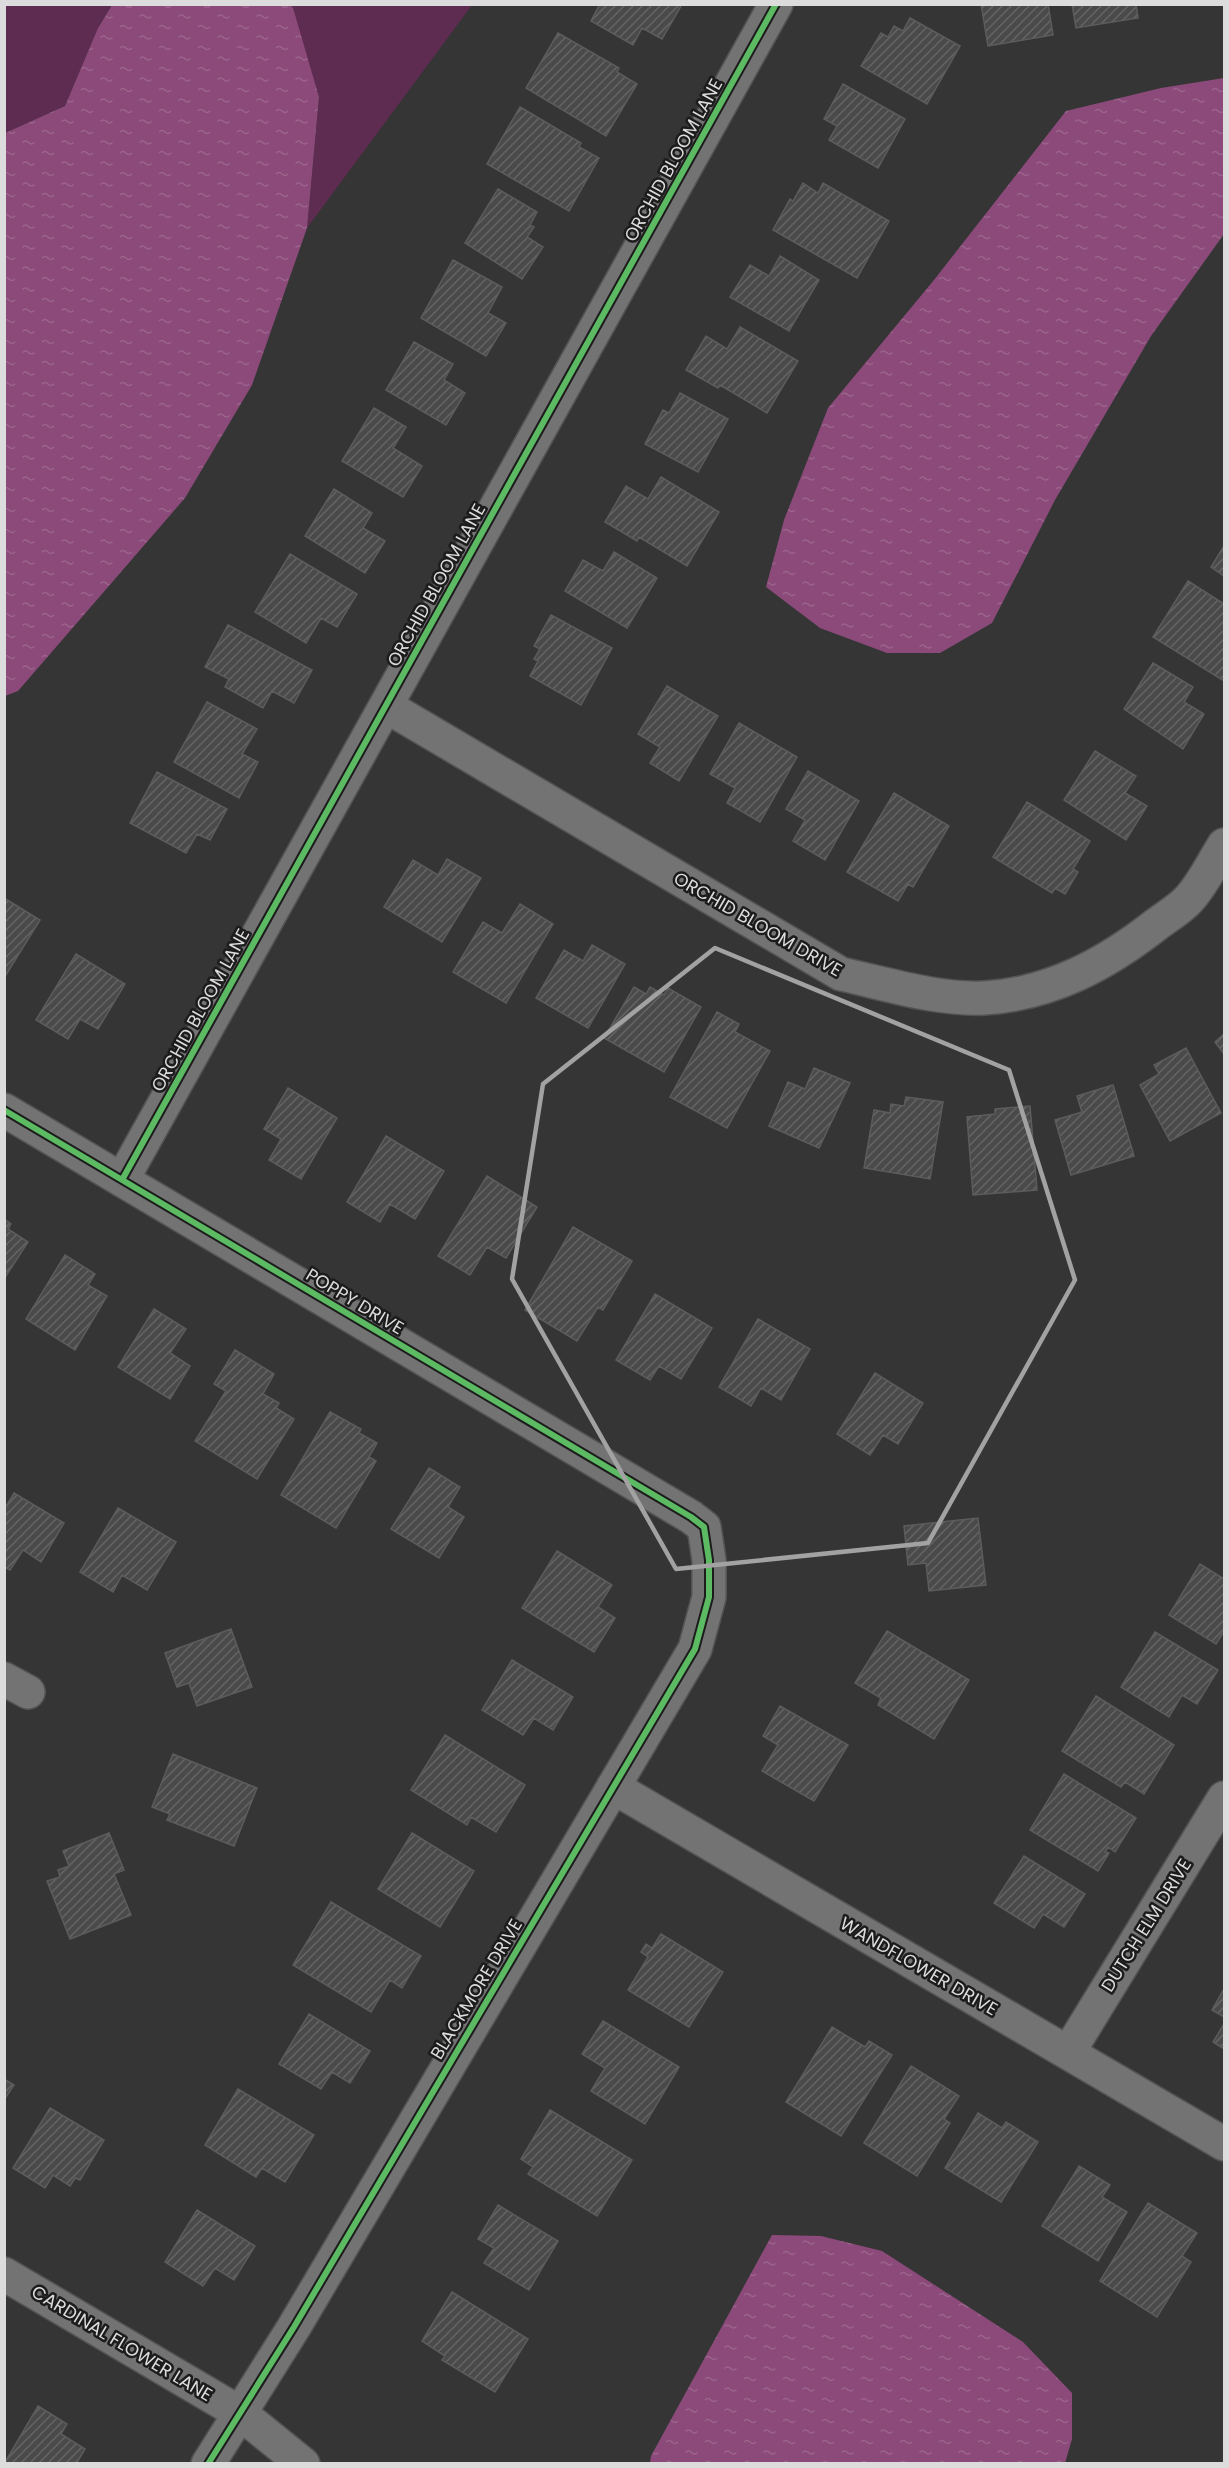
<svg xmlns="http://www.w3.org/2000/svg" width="1229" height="2468" font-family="Poppins,sans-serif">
	<defs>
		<pattern id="water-ripples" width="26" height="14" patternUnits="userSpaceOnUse" patternTransform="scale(1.5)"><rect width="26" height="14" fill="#8b4a7a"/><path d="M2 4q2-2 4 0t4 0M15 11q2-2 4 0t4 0" fill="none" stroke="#9b648c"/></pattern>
		<pattern id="building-hatch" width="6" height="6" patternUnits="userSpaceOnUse" patternTransform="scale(1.5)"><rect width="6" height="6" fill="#4a4a4a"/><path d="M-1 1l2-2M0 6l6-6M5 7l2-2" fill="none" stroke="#646464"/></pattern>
	</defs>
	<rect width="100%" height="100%" fill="#353535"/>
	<path fill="#5e2b51" d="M5,5H112L100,24L65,106L5,133Z
		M289,5H472L307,228L319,97Z"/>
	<path fill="url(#water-ripples)" d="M112,5L289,4L293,8L319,97L307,228L252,385L185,498L18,691L5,696V133L65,106L98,28Z
		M1224,78V234L1151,336L1055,500L992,623L940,653H887L820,628L766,587L784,520L828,408L934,280L1066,111L1161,88Z
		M772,2235L821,2236L882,2251L1023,2342L1072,2393V2439L1065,2463H650L651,2456Z"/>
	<path fill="url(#building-hatch)" stroke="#5c5c5c" stroke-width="1.5" d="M600,4H679L681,6L662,39L642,28L633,45L591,21Z
		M981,4H1048L1053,35L988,46Z
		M1072,4H1136L1138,18L1076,28Z
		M910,18L960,46L927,104L861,66L881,33L888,37L894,26L903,31Z
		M558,33L619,68L617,72L637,84L606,136L526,88Z
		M843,84L905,119L878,168L829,140L837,126L824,119Z
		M520,107L581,143L579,147L599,158L569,211L487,164Z
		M803,183L818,193L823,183L889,221L857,278L773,230L790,199L793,201Z
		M498,189L537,212L530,225L534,227L527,237L543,247L522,279L465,243Z
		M780,256L819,280L789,331L730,297L750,265L769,276Z
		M453,260L502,287L488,313L506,323L486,356L421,318Z
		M740,327L798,361L767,413L720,385L718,388L686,370L706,336L727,349Z
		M414,342L453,364L444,380L465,393L446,425L386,390Z
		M680,393L728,419L698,472L645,444L663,410L669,413Z
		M374,408L406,427L393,448L422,466L403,497L342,461Z
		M661,477L719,512L687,566L639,537L637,541L605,522L626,486L648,499Z
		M334,489L372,513L363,528L385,541L365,573L305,536Z
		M1224,546V576L1211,567Z
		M614,552L657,578L627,628L565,591L583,560L603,571Z
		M290,554L357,594L337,627L321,618L306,643L255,612Z
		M1188,581L1224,604V681L1153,637Z
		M551,615L612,648L581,705L530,676L538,661L534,659L540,649L534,646Z
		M228,625L312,670L294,703L272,691L263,708L225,687L229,679L205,667Z
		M1153,663L1193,687L1184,702L1204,714L1183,749L1124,709Z
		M667,686L718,716L679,781L650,763L660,747L638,734Z
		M207,702L257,729L242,754L258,762L239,798L174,762Z
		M739,723L797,757L760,822L727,803L735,788L710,774Z
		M1095,751L1136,776L1125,793L1147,806L1126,840L1064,800Z
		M808,771L859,801L825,860L793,841L805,820L786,809Z
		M157,772L227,809L210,840L197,834L186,853L130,823Z
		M894,793L949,826L913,887L908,884L898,901L847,872Z
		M1027,802L1090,841L1073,869L1078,872L1065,894L1055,888L1052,893L993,857Z
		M447,859L481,878L442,942L384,907L413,860L438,875Z
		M4,898L40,920L4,978Z
		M520,904L553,924L506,1003L453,972L483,922L502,933Z
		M592,945L625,964L588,1028L536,998L564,950L583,961Z
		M76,954L125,984L98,1029L80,1019L68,1039L36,1020Z
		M634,987L646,994L650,987L664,995L668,988L701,1007L664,1072L604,1038Z
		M717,1012L739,1024L735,1032L770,1051L727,1128L670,1097Z
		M1224,1034V1054L1215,1042Z
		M1186,1048L1221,1113L1170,1141L1140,1085L1159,1074L1154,1065Z
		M814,1068L850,1083L819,1148L769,1126L788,1082L805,1089Z
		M1113,1085L1134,1156L1071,1175L1055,1120L1082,1112L1077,1096Z
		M288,1088L337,1118L301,1179L269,1160L281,1139L264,1129Z
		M906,1097L943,1102L930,1179L864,1168L874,1110L890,1113L891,1104L904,1106Z
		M1030,1106L1037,1190L973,1195L967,1117L995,1114V1109Z
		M386,1136L444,1171L415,1219L390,1204L380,1222L347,1202Z
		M487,1176L537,1207L506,1258L487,1247L470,1275L438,1256Z
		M4,1219L11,1224L8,1229L28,1242L4,1279Z
		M573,1227L632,1261L603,1310L598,1307L577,1341L525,1310Z
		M65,1255L95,1274L88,1285L107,1296L75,1350L26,1319Z
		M655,1294L712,1328L681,1379L659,1366L650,1380L616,1360Z
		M154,1309L186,1329L170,1353L190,1366L170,1399L118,1367Z
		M758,1319L810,1349L781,1400L761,1388L751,1406L719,1387Z
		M235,1350L274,1374L263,1394L279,1403L276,1408L294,1419L257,1479L195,1441L226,1391L214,1384Z
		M875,1373L923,1403L898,1444L883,1435L870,1455L837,1434Z
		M330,1412L361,1429L359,1433L377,1443L369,1457L376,1461L336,1528L281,1495Z
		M429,1468L460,1487L448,1507L464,1517L439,1558L391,1529Z
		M14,1493L64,1523L41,1562L23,1550L10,1570L4,1567V1510Z
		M118,1508L176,1542L147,1590L122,1575L113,1592L80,1572Z
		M978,1518L986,1585L929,1591L926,1563L908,1565L904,1526Z
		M557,1551L612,1585L598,1607L615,1618L594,1652L522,1608Z
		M1200,1564L1224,1579V1631L1216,1644L1169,1615Z
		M231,1629L252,1687L197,1706L189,1683L177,1687L165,1653Z
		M887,1631L969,1680L934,1739L878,1705L881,1698L855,1683Z
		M1155,1632L1218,1670L1197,1704L1182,1695L1169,1717L1121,1687Z
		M512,1660L573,1697L553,1730L534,1718L523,1735L482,1710Z
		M1096,1696L1174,1745L1144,1794L1125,1782L1121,1787L1062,1751Z
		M780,1706L848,1745L814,1801L762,1771L778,1745L763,1736Z
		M445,1735L525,1785L496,1832L471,1817L467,1825L411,1790Z
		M173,1754L257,1788L234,1846L167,1820L170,1814L152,1807Z
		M1064,1774L1136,1818L1115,1852L1108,1847L1105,1852L1109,1853L1098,1871L1030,1830Z
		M109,1833L124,1870L114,1874L131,1915L70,1939L47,1881L60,1877L58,1870L69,1866L63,1851Z
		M412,1833L474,1871L440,1927L378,1889Z
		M1024,1856L1085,1894L1064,1927L1043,1914L1034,1928L994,1903Z
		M331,1902L421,1956L402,1988L390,1980L371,2012L293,1965Z
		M661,1934L723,1972L689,2027L628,1990L648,1957L641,1952L646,1944L652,1948Z
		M1224,1989V2017L1212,2010Z
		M309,2014L370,2051L350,2083L332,2072L321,2089L279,2064Z
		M603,2021L679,2067L645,2124L591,2091L605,2068L582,2054Z
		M1224,2024V2049L1213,2042Z
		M832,2027L865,2047L869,2041L892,2055L841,2136L786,2102Z
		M911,2066L959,2096L944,2119L950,2123L917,2176L864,2143Z
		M4,2079L14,2085L4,2100Z
		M238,2089L314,2135L285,2182L262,2168L256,2177L205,2145Z
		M50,2108L104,2140L80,2180L75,2178L70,2186L53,2175L45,2188L13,2168Z
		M550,2110L632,2160L597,2216L528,2174L533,2167L521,2159Z
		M978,2113L1002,2128L1006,2122L1038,2142L1001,2202L945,2168Z
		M1079,2166L1110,2185L1102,2197L1127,2212L1098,2261L1042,2226Z
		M1148,2203L1197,2233L1182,2256L1191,2262L1157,2317L1100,2281Z
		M498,2205L558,2241L529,2290L484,2263L494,2248L478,2239Z
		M197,2210L255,2246L234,2280L215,2268L203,2286L165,2262Z
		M452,2292L528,2339L495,2392L442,2360L445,2356L422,2341Z
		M38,2406L67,2424L61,2434L85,2449L76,2464H4Z"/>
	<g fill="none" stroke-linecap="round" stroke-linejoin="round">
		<defs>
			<path id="minor" d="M386,706L841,974C887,984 937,1000 984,998C1051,994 1106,964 1157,924C1168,916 1181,908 1189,899C1203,884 1213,862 1224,845
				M4,1110L691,1517L704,1527L709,1560V1597L695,1649L294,2327L208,2464
				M122,1180L776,4
				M4,1679L28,1692
				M613,1787L1224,2144
				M1068,2053L1224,1798
				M4,2274L240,2413L303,2464"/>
		</defs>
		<use href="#minor" stroke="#535353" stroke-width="36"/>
		<use href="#minor" stroke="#737373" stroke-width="33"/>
		<defs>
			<path id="cycleway" d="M4,1110L691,1517L704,1527L709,1560V1597L695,1649L294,2327L208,2464
				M122,1180L776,4"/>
		</defs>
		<use href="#cycleway" stroke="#1d1c1d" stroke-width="10"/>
		<use href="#cycleway" stroke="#5cba63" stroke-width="6"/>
	</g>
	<path fill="none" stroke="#a2a2a2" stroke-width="4.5" stroke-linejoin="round" d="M715,948L1009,1070L1075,1280L928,1543L676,1569L512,1279L543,1084Z"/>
	<g text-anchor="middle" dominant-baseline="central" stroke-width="5" stroke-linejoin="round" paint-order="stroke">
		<g font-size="18" fill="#dddcdd" stroke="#1d1c1d">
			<text transform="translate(673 160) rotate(-61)">ORCHID BLOOM LANE</text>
			<text transform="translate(436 585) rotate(-61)">ORCHID BLOOM LANE</text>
			<text transform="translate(758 924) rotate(30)">ORCHID BLOOM DRIVE</text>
			<text transform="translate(200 1010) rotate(-61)">ORCHID BLOOM LANE</text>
			<text transform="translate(355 1301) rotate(31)">POPPY DRIVE</text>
			<text transform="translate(1146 1925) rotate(-58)">DUTCH ELM DRIVE</text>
			<text transform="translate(919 1966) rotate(30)">WANDFLOWER DRIVE</text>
			<text transform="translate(476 1989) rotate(-59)">BLACKMORE DRIVE</text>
			<text transform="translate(122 2343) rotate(31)">CARDINAL FLOWER LANE</text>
		</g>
	</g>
	<rect width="1229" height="2468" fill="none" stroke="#dddcdd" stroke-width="12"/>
</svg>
